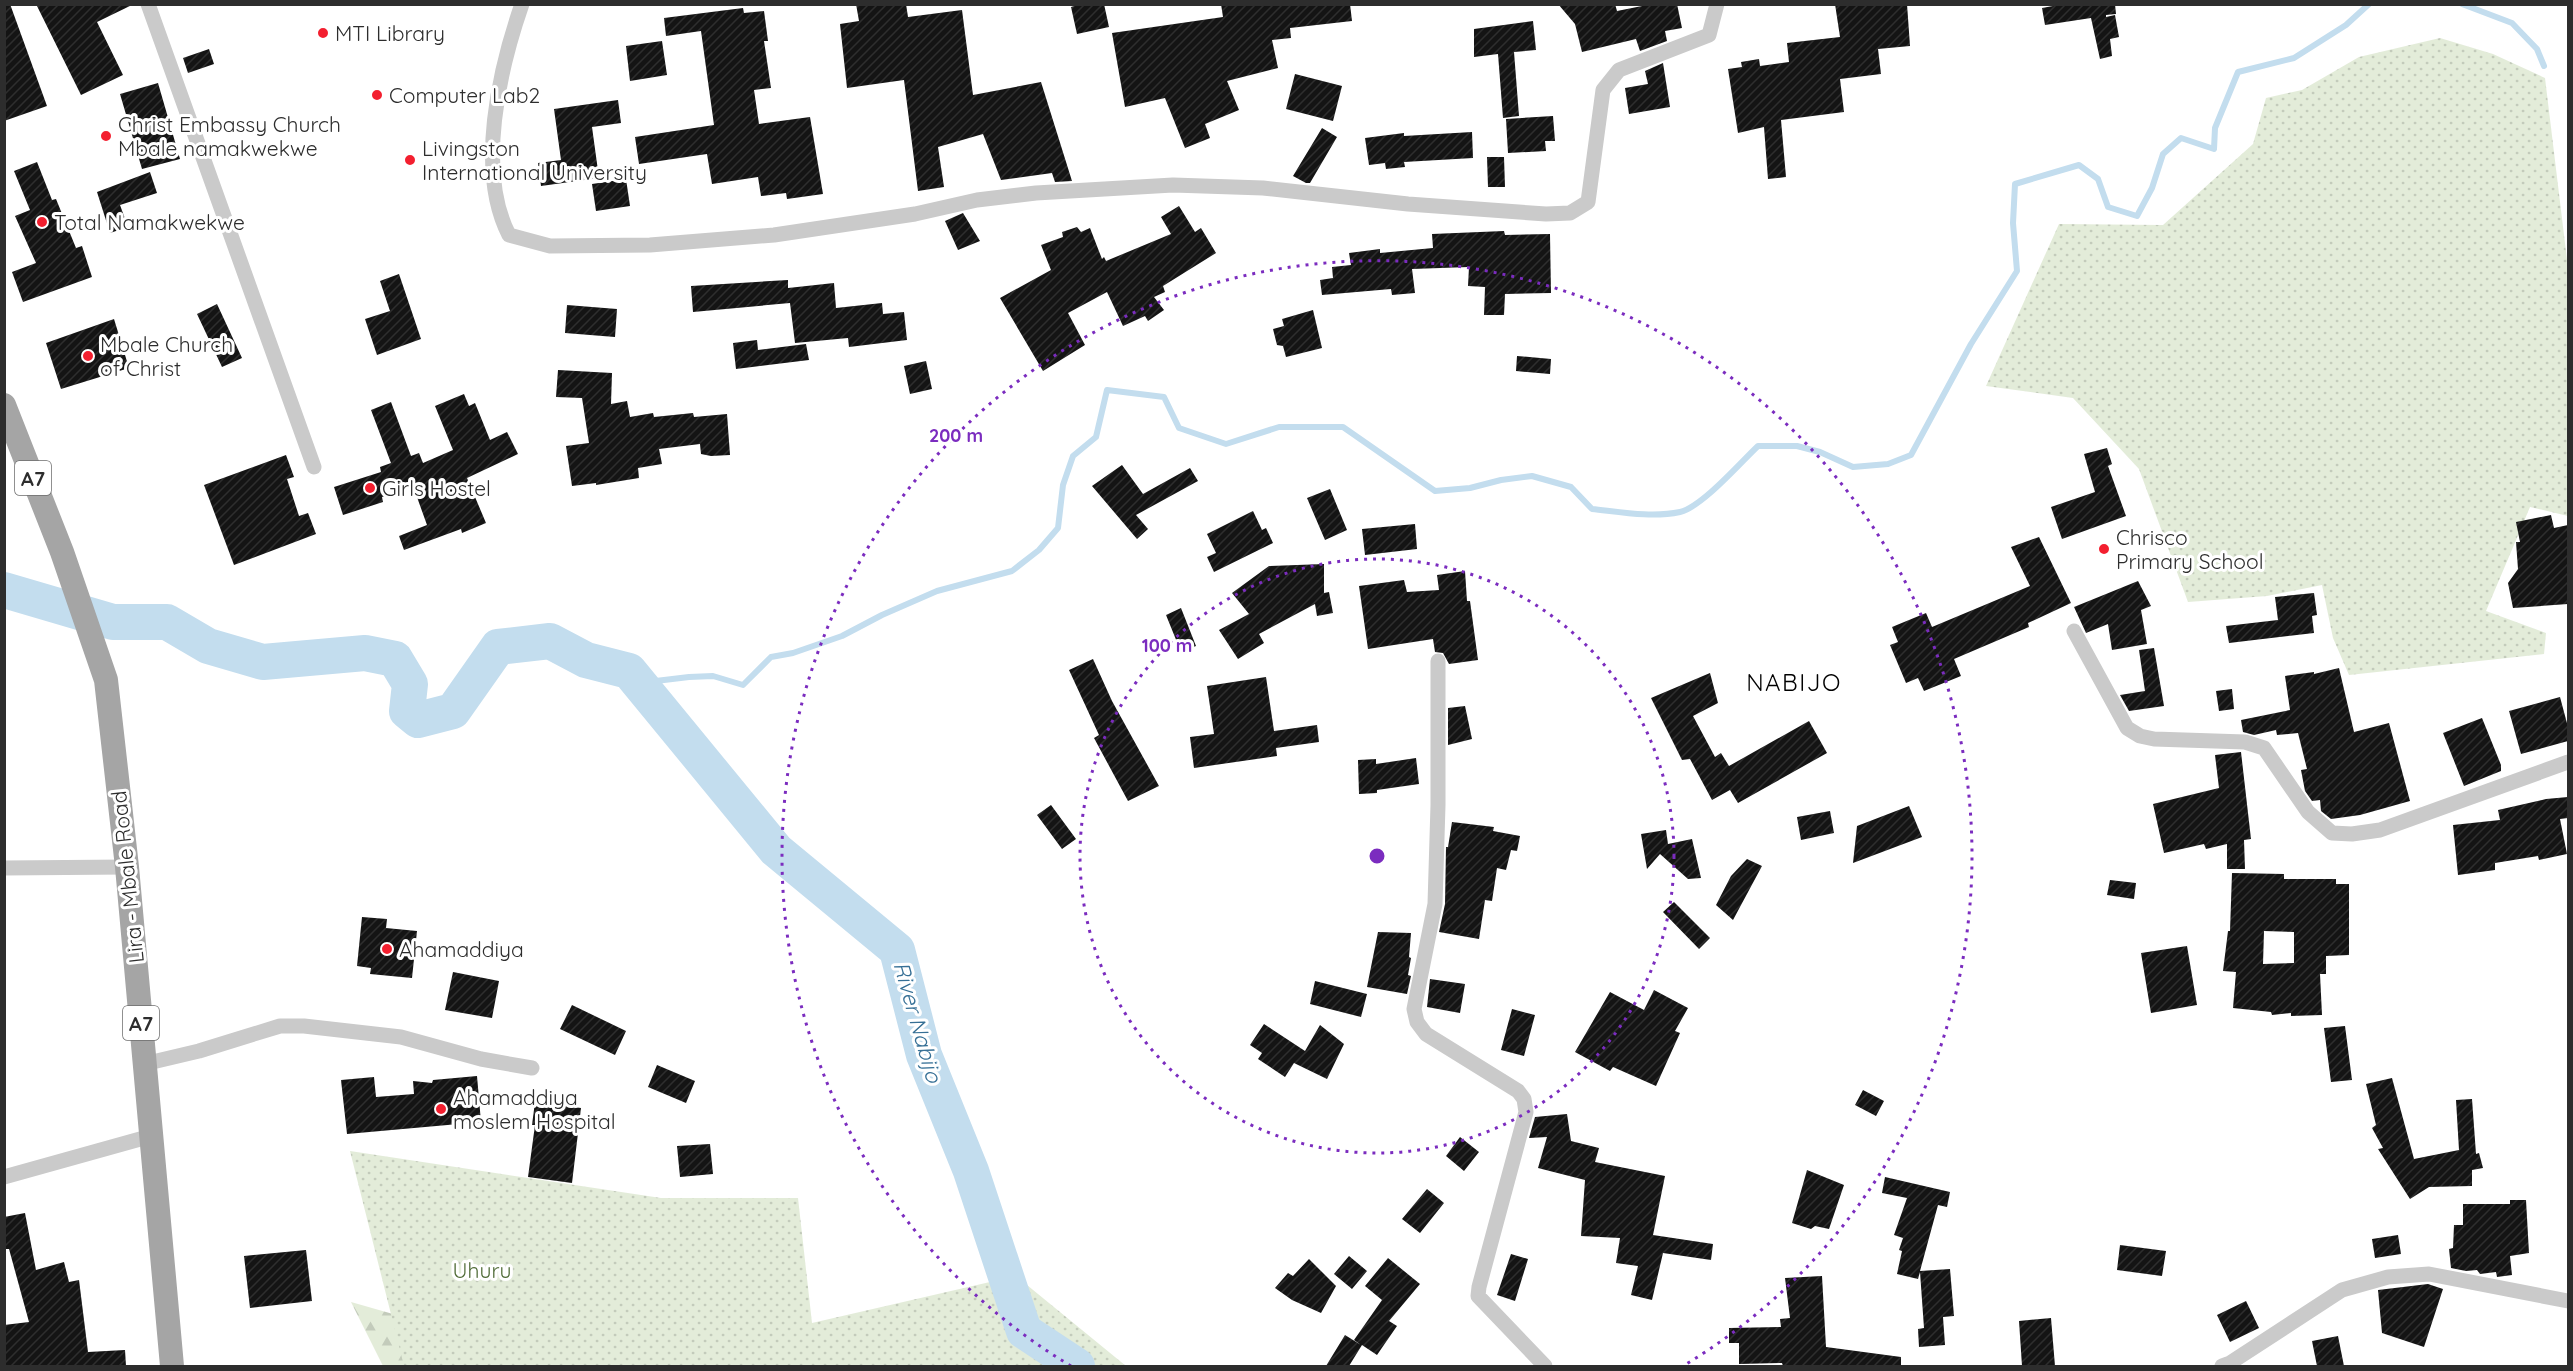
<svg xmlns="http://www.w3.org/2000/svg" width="2573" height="1371" font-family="Quicksand,sans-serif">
	<defs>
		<pattern id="forest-firs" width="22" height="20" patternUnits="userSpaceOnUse" patternTransform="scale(1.5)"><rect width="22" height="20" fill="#e3ecd9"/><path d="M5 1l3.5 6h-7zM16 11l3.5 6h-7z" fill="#c3cbbb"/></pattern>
		<pattern id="park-dots" width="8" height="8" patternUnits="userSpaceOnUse" patternTransform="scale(1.5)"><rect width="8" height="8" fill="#e3ecd9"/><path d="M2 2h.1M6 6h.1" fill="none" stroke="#c3cbbb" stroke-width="1.8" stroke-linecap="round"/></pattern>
		<pattern id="building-hatch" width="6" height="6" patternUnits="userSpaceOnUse" patternTransform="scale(1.5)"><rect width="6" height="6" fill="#141414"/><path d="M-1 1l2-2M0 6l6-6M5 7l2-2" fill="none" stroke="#2e2e2e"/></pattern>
	</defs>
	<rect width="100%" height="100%" fill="#fff"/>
	<path fill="url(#forest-firs)" d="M351,1302L575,1366H383Z"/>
	<path fill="url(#park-dots)" d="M2440,38L2493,54L2545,78L2568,268V516L2530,507L2486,611L2546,633L2544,654L2349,675L2333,638L2322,585L2267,596L2188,602L2139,469L2073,398L1986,386L2059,224L2163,225L2253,144L2266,98L2302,90L2359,57Z
		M350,1151L661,1198H798L812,1323L1016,1276L1126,1366H404Z"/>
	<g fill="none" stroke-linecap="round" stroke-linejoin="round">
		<path stroke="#c3ddee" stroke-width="6" d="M2462,4L2512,23L2537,49L2544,66
			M639,683L689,677L713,676L743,685L771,657L793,653L842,636L882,615L937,591L1012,571L1039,550L1058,528L1063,485L1073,456L1096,437L1107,390L1164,397L1179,428L1226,444L1279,427H1343L1435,491L1470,488L1501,480L1532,476L1571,487L1592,509C1620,512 1652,518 1680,512C1702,507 1741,462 1758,446H1797L1820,452L1853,467L1888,464L1911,455L1971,344L2017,271L2013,223L2015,184L2079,165L2098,179L2108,207L2137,216L2152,188L2163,154L2181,138L2214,149L2215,128L2238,72L2294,58L2346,25L2369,4"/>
		<path stroke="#c3ddee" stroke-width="36" d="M4,590L113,622H167L208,646L263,662L365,653L395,659L410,684L407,711L418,720L453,711L498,647L550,641L586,660L629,671L776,850L897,950L924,1055L971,1171L1024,1331L1077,1366"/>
	</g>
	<path fill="url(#building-hatch)" fill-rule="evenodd" d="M4,4H10L47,106L4,121Z
		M36,4H134L97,22L123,75L81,95Z
		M856,4H906L908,17L962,10L973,95L1041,82L1072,181L1055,182L1052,173L1001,180L983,134L938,147L944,187L918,191L904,80L847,88L840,24L859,21Z
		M1080,4H1104L1109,27L1077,34L1071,7Z
		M1221,4H1350L1352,21L1290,28L1291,38L1272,40L1278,68L1227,81L1239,110L1205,124L1210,138L1185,148L1165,98L1125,107L1112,33L1223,17Z
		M1558,4H1615L1617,11L1652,4H1677L1682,28L1665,31L1667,41L1640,51L1636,39L1582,52L1575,24Z
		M1835,4H1907L1910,46L1878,49L1881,74L1840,79L1844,112L1781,120L1786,177L1768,179L1764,127L1738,133L1728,69L1742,67L1741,62L1759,59L1760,66L1789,62L1787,43L1840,37Z
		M2064,4H2115L2116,14L2106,15V17L2115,15L2119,37L2110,39L2112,56L2100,59L2091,18L2045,25L2042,8Z
		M743,8L744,13L764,11L768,41H764L771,88L754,90L759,124L810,117L823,194L787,199L786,193L761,196L758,177L712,184L707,154L639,164L635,137L714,125L701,31L666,36L664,18Z
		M1533,21L1536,50L1514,52L1519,116L1503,118L1498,54L1474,57V29Z
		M662,41L667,75L630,81L626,46Z
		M209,49L214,64L188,73L183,58Z
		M1663,63L1670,107L1629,114L1625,88L1648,84L1645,71Z
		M1295,74L1342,86L1333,121L1286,109Z
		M158,83L180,159L142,169L120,94Z
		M618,100L621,123L592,127L599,178L541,186L538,163L561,160L554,109Z
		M1553,116L1555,141H1545L1546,151L1508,153L1506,119Z
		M1322,128L1337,137L1310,183H1306L1293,176Z
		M1472,132L1473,158L1404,162L1405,167L1386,169L1385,163L1369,165L1365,138L1404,133V136Z
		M1487,157H1504L1505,187H1488Z
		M37,162L52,200L56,199L76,248L82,246L92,277L23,302L12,272L36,263L15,216L30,210L14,171Z
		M150,172L157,193L120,205L128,227L110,233L97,192Z
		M626,179L630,206L596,211L592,184Z
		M1179,206L1195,232L1201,228L1216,253L1163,286L1165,292L1154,297L1164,310L1148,321L1145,316L1123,326L1107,292L1068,313L1085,345L1043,371L1000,298L1051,270L1041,245L1063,237L1062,232L1077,227L1081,232L1090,228L1102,259L1104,257L1106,261L1171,234L1161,217Z
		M963,213L980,241L958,250L945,221Z
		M1504,231L1505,235L1550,234L1551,293L1505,294L1504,315H1484L1485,287L1468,286L1469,267L1412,269L1415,293L1392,295L1391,289L1322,295L1320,280L1333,278L1332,267L1351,265L1349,253L1380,249V253L1433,248L1432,234Z
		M399,274L421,339L377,355L365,319L390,311L380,281Z
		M788,280V288L834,283L836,308L882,303L883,314L904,312L907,340L849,347L848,338L795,343L790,303L693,312L691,286Z
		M217,304L242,358L222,367L197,314Z
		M567,305L617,309L615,337L565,333Z
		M1313,310L1322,348L1286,357L1283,346L1277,345L1273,329L1284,326L1282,319Z
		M114,319L129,368L61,389L46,343Z
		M757,340L758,350L806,344L809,360L736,369L733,343Z
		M1517,356L1551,359L1550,374L1516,371Z
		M926,361L932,389L910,394L904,366Z
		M558,370L612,373L611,404L627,401L630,417L653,413L654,417L693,413L694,417L727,414L730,455L711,456L701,454L700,444L659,449L662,464L638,468L639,478L596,485V483L572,486L566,446L589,443L582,398L556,397Z
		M464,394L469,406L475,403L490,440L507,432L518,454L467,478L486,523L462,533L461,529L404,550L399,536L427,525L413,486L382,497L383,502L343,515L334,487L381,472L380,467L391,463L371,410L391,402L411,456L419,453L423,463L453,450L435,406Z
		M2107,448L2112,464L2108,466L2126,516L2062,539L2051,507L2095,492L2084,454Z
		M286,455L294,477L287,479L299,516L308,513L316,534L234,565L204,485Z
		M1122,465L1143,494L1190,468L1198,481L1136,515L1148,529L1137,539L1092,486Z
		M1330,489L1347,530L1325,540L1307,498Z
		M1253,511L1262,530L1266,528L1273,543L1214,572L1207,557L1216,553L1207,534Z
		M2551,515L2554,528L2568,525V604L2513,608L2508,583L2518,569L2516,542H2520L2516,522Z
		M1415,524L1417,549L1365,555L1362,529Z
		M2039,537L2071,603L2028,623L2029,627L1954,659L1961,676L1924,691L1918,678L1906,683L1890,645L1898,642L1892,627L1926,613L1932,627L2030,586L2011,547Z
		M1324,564V593L1329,592L1333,613L1317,616L1315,604L1259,634L1264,643L1238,659L1219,630L1249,614L1232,593L1269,566Z
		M1465,571L1467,601H1470L1478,660L1449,664L1443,653L1435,652L1433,639L1368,649L1359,586L1404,580L1407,592L1439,590L1437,575Z
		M2138,581L2151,606L2141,610L2147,644L2112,650L2108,624L2086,633L2074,607Z
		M2314,593L2317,615L2312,616L2314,633L2229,643L2226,626L2278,620L2275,597Z
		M1181,608L1196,646L1181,652L1166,615Z
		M2154,648L2164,706L2129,711L2120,695L2145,691L2139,650Z
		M1093,659L1112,701L1159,786L1128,801L1094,738L1099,735L1069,670Z
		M2339,668L2354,732L2389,723L2410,801L2360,815L2331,819L2321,811L2320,800L2312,801L2305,791L2301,770L2307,769L2298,733L2277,735L2276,730L2254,735L2243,732L2241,720L2290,710L2285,676L2314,672V674Z
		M1710,673L1718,703L1693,716L1715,757L1721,753L1729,766L1809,721L1827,753L1738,803L1730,790L1712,800L1690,759L1682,760L1651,698Z
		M1266,677L1274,731L1317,725L1319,742L1276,748L1277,756L1194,768L1190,737L1214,734L1207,686Z
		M2232,689L2234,709L2219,711L2216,691Z
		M2560,697L2568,727V741L2521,754L2509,711Z
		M1465,706L1472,739L1448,745V708Z
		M2482,718L2501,765V771L2464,786L2443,733Z
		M2241,752L2251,839L2244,840L2245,869H2227V844L2206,849L2204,844L2164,853L2153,804L2219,788L2215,755Z
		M1416,758L1419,784L1377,790V793L1359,794L1358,760L1376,759V764Z
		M2568,797V818L2560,819L2567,854L2539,860L2538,856L2495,863V870L2458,875L2453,825L2500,820L2498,810L2546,799Z
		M1051,805L1076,839L1062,849L1037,815Z
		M1909,806L1922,837L1853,863L1857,826Z
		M1830,811L1834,833L1801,840L1797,817Z
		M1452,822L1494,827L1493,831L1520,836L1517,851L1511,850L1506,870L1497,868L1492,901L1485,900L1479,939L1439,932L1445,904L1446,847H1448Z
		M1666,830L1668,844L1692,839L1701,878L1688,879L1660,854L1647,869L1641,834Z
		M1747,859L1762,866L1733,920L1716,905L1731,876Z
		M2232,873L2284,874V879H2336V884H2349V955L2326,956V974H2320L2322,1015L2291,1016V1013L2272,1015L2271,1012L2233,1008L2236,972L2223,971L2228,931H2230ZM2264,931L2294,932V963L2263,964Z
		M2110,880L2136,883L2134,899L2107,895Z
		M1674,902L1710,938L1699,949L1663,912Z
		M362,917L387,919L386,928L417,931L412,978L370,974L371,968L357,966Z
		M1378,932L1411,933L1409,957L1411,958L1408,975L1411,976L1407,994L1367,987Z
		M2187,946L2197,1005L2151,1013L2141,953Z
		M453,972L499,981L492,1018L445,1010Z
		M1430,979L1465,984L1460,1013L1427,1007Z
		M1315,981L1367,994L1361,1017L1310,1004Z
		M1654,990L1688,1008L1675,1031L1680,1033L1656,1086L1613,1067L1610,1071L1575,1052L1610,992L1644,1010Z
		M572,1005L626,1031L615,1055L560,1029Z
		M1512,1009L1535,1015L1524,1056L1501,1050Z
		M1264,1024L1305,1051L1320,1025L1344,1044L1327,1079L1294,1063L1285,1077L1258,1059L1262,1053L1250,1045Z
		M2345,1026L2352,1080L2331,1082L2324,1028Z
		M657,1065L695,1081L686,1103L648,1087Z
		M477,1076L481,1122L347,1134L341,1080L374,1077L376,1097L414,1094L413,1081L432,1083L433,1080Z
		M2392,1078L2414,1159L2459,1150L2456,1100L2472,1099L2476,1154L2479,1153L2483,1168L2472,1170V1186L2429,1187L2410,1199L2378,1149L2383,1148L2372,1128L2376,1125L2366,1084Z
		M1863,1090L1884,1101L1876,1116L1855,1105Z
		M535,1102L581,1108L572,1183L528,1177L535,1125H532Z
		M1567,1114L1571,1141L1599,1148L1595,1162L1665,1176L1653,1235L1713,1244L1711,1260L1663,1253L1652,1300L1631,1295L1638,1266L1616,1263L1620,1238L1581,1236L1585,1180L1538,1168L1547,1137L1529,1138L1535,1117Z
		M1460,1137L1479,1152L1464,1171L1446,1156Z
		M710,1144L713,1174L680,1177L677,1146Z
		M1807,1170L1844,1185L1829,1229L1815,1226L1811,1229L1792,1223Z
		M1885,1177L1950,1192L1947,1207L1938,1205L1920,1271L1950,1269L1954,1316L1943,1317L1945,1345L1919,1347L1918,1329L1924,1328L1920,1272L1918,1279L1897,1274L1902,1251L1899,1250L1903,1238L1894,1235L1907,1198L1882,1193Z
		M1427,1189L1444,1203L1420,1233L1402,1219Z
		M2510,1200H2526L2529,1253L2510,1256L2512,1275L2497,1277L2496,1272L2480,1274L2477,1270L2466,1271L2451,1268L2449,1249L2453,1248L2454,1225H2463V1204H2510Z
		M25,1213L36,1270L64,1262L69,1282L79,1280L88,1352L125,1350L126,1366H4V1325L29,1322L9,1249H4V1217Z
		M2398,1235L2401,1254L2375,1258L2372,1239Z
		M2120,1245L2166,1251L2162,1276L2117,1270Z
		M306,1250L312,1301L250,1308L244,1256Z
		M1511,1254L1528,1259L1515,1301L1497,1295Z
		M1349,1256L1367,1271L1352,1289L1334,1274Z
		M1388,1258L1420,1284L1389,1321L1397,1326L1377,1355L1362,1345L1349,1366H1326L1345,1335L1361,1345L1354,1340L1382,1300L1365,1286Z
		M1309,1259L1336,1286L1321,1313L1292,1300L1275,1288L1288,1273L1293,1276Z
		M1822,1276L1826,1347L1901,1357V1366H1783L1782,1363L1739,1364V1343H1729V1328L1781,1327L1780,1319L1790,1318L1785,1278Z
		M2428,1284L2443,1289L2424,1347L2382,1333L2378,1290Z
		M2246,1301L2259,1328L2230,1342L2217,1315Z
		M2051,1318L2055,1366H2022L2019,1321Z
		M2338,1336L2344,1366H2317L2312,1341Z"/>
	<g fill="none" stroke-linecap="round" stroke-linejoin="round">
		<path stroke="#cacaca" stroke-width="15" d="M148,4L314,467
			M522,4C499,70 476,171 509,235L550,246L650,245L774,235L915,214L977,200L1036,193L1173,185L1263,188L1408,204L1546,214L1570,213L1588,202L1603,90L1619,70L1709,35L1717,4
			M2074,631L2127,728L2140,736L2154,739L2245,742L2264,748L2308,812L2332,833L2352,834L2380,830L2568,762
			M1438,661V805L1435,904L1414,1009L1417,1022L1426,1034L1518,1091L1524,1099L1526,1112L1479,1287L1478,1296L1545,1366
			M4,868L127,867
			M144,1064L199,1051L280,1026H304L401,1037L481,1059L532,1068
			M4,1177L151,1136
			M2222,1366L2230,1363L2342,1290L2388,1277L2429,1274L2568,1301"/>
		<path stroke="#a5a5a5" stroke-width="24" d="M4,405L62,552L106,680L127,867L172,1366"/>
	</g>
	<g fill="none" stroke="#7b2cbf" stroke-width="3" stroke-dasharray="3 6">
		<circle cx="1377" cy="856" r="297"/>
		<path d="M1071 1366A595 595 0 1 1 1683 1366"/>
	</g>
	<g fill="#f31f2f" stroke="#fff" stroke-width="2">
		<circle cx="323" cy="33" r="6"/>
		<circle cx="377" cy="95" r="6"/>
		<circle cx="106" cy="136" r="6"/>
		<circle cx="410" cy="160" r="6"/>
		<circle cx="42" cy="222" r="6"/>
		<circle cx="88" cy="356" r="6"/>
		<circle cx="370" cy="488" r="6"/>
		<circle cx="2104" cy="549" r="6"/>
		<circle cx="387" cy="949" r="6"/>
		<circle cx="441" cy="1109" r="6"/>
	</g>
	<g text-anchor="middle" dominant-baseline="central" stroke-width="6" stroke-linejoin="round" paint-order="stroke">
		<g fill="#fff" stroke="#6c6c6c" stroke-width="1.5">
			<rect x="15" y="461" width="36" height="34" rx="4.5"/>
			<rect x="123" y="1006" width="36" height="34" rx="4.5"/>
		</g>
		<g font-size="20" font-weight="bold" fill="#2d2d2d">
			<text x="33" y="478">A7</text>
			<text x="141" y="1023">A7</text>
		</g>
		<g font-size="21" fill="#2d2d2d" stroke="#fff" text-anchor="start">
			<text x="335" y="33">MTI Library</text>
			<text x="389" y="95">Computer Lab2</text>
			<text x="118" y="124">Christ Embassy Church<tspan x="118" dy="24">Mbale namakwekwe</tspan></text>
			<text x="422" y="148">Livingston<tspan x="422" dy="24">International University</tspan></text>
			<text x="54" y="222">Total Namakwekwe</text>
			<text x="100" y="344">Mbale Church<tspan x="100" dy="24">of Christ</tspan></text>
			<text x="382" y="488">Girls Hostel</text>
			<text x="2116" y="537">Chrisco<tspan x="2116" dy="24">Primary School</tspan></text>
			<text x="399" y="949">Ahamaddiya</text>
			<text x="453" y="1097">Ahamaddiya<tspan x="453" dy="24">moslem Hospital</tspan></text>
		</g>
		<g font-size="21" fill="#2d2d2d" stroke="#fff">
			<text transform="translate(127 877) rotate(-96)">Lira - Mbale Road</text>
		</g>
		<g font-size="21" fill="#506c37" stroke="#fff">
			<text x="482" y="1270">Uhuru</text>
		</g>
		<g font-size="22" font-style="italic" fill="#356f95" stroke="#fff">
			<text transform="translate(918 1022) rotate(74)">River Nabijo</text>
		</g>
		<g font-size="24" letter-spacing="1.5" fill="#000" stroke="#fff">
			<text x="1794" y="682">NABIJO</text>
		</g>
	</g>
	<circle cx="1377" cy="856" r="9" fill="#7b2cbf" stroke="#fff" stroke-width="3"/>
	<g font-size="18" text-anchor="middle" font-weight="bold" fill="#7b2cbf" stroke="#fff" stroke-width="6" stroke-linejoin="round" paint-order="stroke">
		<text x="956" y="442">200 m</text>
		<text x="1167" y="652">100 m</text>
	</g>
	<rect width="2573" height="1371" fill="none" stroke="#2d2d2d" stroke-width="12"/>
</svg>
